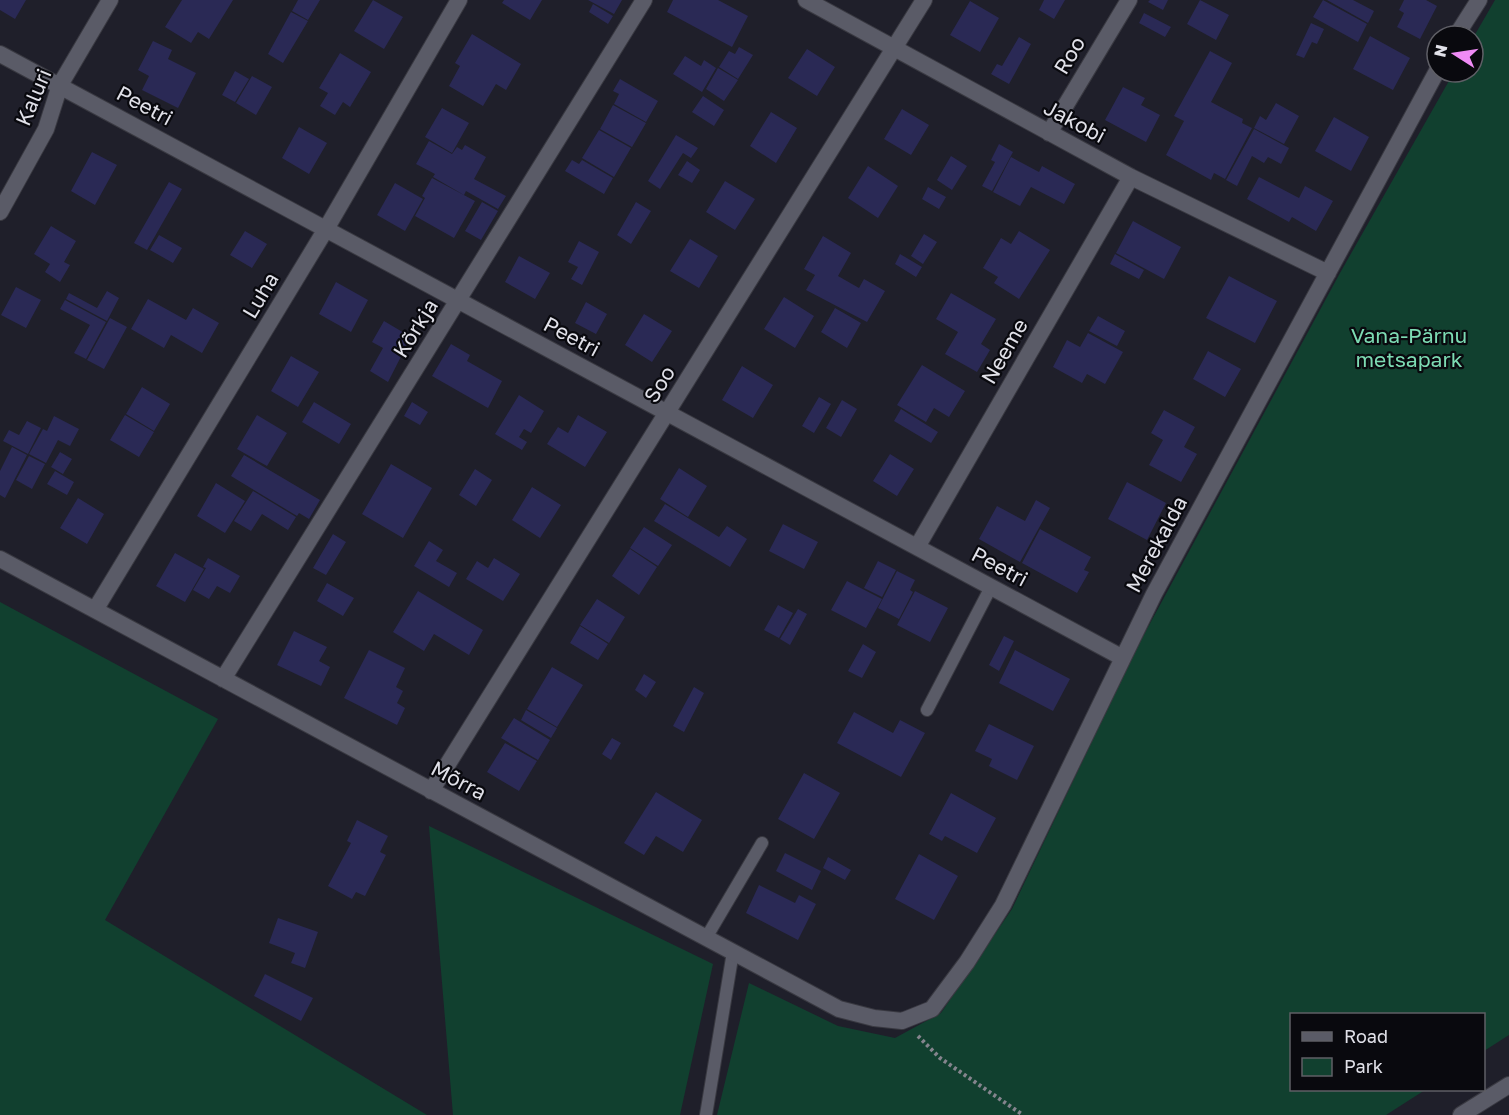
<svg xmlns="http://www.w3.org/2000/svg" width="1509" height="1115" font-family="'Golos Text',sans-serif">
	<rect width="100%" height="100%" fill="#1f1f2a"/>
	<path fill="#11402f" d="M1495,0H1509V1035L1484,1051V1014H1292V1090H1425L1386,1115H717L749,983L838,1026L895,1038L941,1013L1012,909L1134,653L1340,273L1454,72H1473V38Z
		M0,602L218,719L105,920L427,1115H0Z
		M429,826L713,964L680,1115H453Z"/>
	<path fill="#2a2955" d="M0,0H26L15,19L0,10Z
		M182,0H233L209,39L198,32L191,43L165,27Z
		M298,0H320L308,20L292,11Z
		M373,0L403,17L384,49L354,31Z
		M504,0H542L530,20L502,3Z
		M588,0H622L614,14Z
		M673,0H718L748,16L732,47L667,12Z
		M1044,0H1065L1054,19L1039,10Z
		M1150,0H1168L1163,10L1148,2Z
		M1200,0L1229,15L1216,40L1187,24Z
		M1323,0L1367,24L1358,42L1313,17Z
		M1327,0H1353L1374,11L1368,23Z
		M1404,0H1426L1437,6L1420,39L1397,27L1404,13L1399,10Z
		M970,1L999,18L980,52L950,35Z
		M593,4L613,16L608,24L589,12Z
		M291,12L308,21L283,63L268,54Z
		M1144,13L1171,27L1165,37L1139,23Z
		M1311,23L1324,29L1317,44L1312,42L1304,58L1296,55Z
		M472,34L521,64L506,90L496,84L483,106L449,86L460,66L455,63Z
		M1370,36L1410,58L1393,90L1353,69Z
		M1019,37L1031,44L1009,84L991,74L997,64L1002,66Z
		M153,41L172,50L168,59L196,73L178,108L142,90L149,76L138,70Z
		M739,47L753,55L738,79L719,67L729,51L735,54Z
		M807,49L835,67L817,96L788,78Z
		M1210,51L1232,63L1211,102L1243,119L1242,123L1252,128L1225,179L1214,173L1211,180L1166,155L1184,121L1174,116Z
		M340,53L371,72L350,107L343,102L335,115L320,106L328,93L319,88Z
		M685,56L701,66L704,60L716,68L702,92L673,74Z
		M718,68L738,80L724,101L706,89Z
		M235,71L249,79L235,102L222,95Z
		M252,76L272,87L256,115L236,103Z
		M620,79L658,101L646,122L614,104L619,94L613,91Z
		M1123,87L1145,98L1141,105L1160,115L1146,142L1105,120Z
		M703,96L724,110L714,126L692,112Z
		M1276,103L1299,116L1284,144L1254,128L1260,116L1266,120Z
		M613,105L646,123L632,147L600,129Z
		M442,108L469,123L452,153L425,137Z
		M902,109L929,125L911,155L884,139Z
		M771,112L797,128L776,163L750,146Z
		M1334,117L1369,137L1351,171L1315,151Z
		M299,127L327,143L309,174L282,158Z
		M1254,129L1289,148L1281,164L1268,157L1264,163L1252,156L1237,186L1226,180Z
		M599,130L631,148L614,177L582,158Z
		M676,135L698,148L691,158L683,153L660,189L648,181Z
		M429,141L452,154L457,147L462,150L465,145L486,157L474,179L506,196L498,209L466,191L464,195L433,177L435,174L416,164Z
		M999,144L1013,152L992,191L982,186L995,162L991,160Z
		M92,152L117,165L95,205L71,191Z
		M951,156L967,166L952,190L937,180Z
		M1011,157L1039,172L1042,166L1075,184L1064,204L1031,187L1020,206L993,192Z
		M572,160L579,164L582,160L613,178L604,194L565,171Z
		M687,161L700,170L692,183L678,175Z
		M868,166L898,186L878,218L848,198Z
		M1259,177L1299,198L1305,186L1333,201L1316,231L1292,217L1289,222L1247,199Z
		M432,178L475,201L454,238L415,216L425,198L422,196Z
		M725,181L755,199L735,230L706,212Z
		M169,182L182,189L147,250L134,243Z
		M395,183L423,199L405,231L377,215Z
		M928,187L946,197L939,209L922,199Z
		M482,202L498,211L481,240L465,231Z
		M636,202L651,211L631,244L617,235Z
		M1133,221L1181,247L1164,279L1116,253Z
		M51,226L76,241L64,262L70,265L60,282L45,272L50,264L34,254Z
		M245,231L267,244L252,268L230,255Z
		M1019,231L1050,250L1019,299L994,283L998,277L983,268L1001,238L1011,244Z
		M924,234L937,242L923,264L911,256Z
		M159,235L182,248L173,263L150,250Z
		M823,236L851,253L838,276L859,288L864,279L885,291L867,322L806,290L815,275L804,269Z
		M690,239L718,256L699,288L670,271Z
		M579,241L599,252L582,285L571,279L578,267L568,262Z
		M900,254L922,267L916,277L895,264Z
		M1115,254L1144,270L1139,279L1110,264Z
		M519,256L550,273L535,299L505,282Z
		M1229,276L1277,301L1255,343L1206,318Z
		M336,282L368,300L351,332L319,314Z
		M16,287L41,300L26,328L1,315Z
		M107,291L119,298L107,321L66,299L69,293L97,308Z
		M951,293L996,319L981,344L990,350L977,372L945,354L958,332L936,319Z
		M784,297L814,316L795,348L764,329Z
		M148,299L186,320L193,308L219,323L202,353L171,335L164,348L131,329Z
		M65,300L106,322L86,359L74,353L90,325L60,309Z
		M586,302L607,314L596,334L575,323Z
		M835,308L861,323L847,348L821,332Z
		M644,314L672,331L652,362L625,345Z
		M1098,316L1125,331L1117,346L1089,331Z
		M110,318L127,327L104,369L87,360Z
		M384,321L411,337L388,382L370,371L383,348L372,342Z
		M1088,333L1123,352L1105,384L1087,374L1082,383L1053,367L1067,340L1080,347Z
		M451,344L470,355L467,361L502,381L488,408L432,376Z
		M1208,351L1241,369L1225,397L1193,379Z
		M291,356L319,372L298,407L271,391Z
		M922,365L965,391L949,417L934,408L926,422L897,405Z
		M742,366L773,385L753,418L722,400Z
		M142,387L170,404L154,431L126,414Z
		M519,395L544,411L531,433L524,429L519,437L527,442L522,450L495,434Z
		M819,397L831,404L814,433L802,426Z
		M842,400L857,409L841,437L826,428Z
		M314,402L351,424L339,444L302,422Z
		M412,402L428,412L420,425L404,416Z
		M901,409L938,432L931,443L894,421Z
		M1164,410L1195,427L1184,447L1197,454L1181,482L1149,465L1163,440L1151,433Z
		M125,415L154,432L139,457L110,440Z
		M257,415L287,433L267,466L237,449Z
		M578,415L607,432L585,467L547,444L558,427L568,433Z
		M54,416L79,429L70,446L58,440L46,463L29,454L43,429L47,431Z
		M27,421L41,428L28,454L3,441L9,430L19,435Z
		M12,447L27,455L5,498L0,495V471Z
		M60,452L72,459L63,474L51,467Z
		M890,454L914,469L897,496L873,481Z
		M244,455L320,500L309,519L299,513L297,516L231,476Z
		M29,456L45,464L32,489L16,480Z
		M391,464L432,488L403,538L362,514Z
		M679,468L707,486L688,517L660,499Z
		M475,469L492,480L476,506L459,495Z
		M55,471L74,482L67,495L47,484Z
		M1127,482L1166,503L1147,540L1108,519Z
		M216,483L245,501L225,533L197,516Z
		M532,487L561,505L540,538L512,520Z
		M253,491L296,517L288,530L262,514L251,531L234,521Z
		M78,498L104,514L87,544L60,528Z
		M1036,500L1050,508L1020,562L979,539L997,506L1025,521Z
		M665,504L719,537L727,526L747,539L730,567L654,521Z
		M783,524L818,542L804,569L769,551Z
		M644,527L672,545L658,566L630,548Z
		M1040,529L1091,557L1084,570L1089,572L1077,593L1022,563Z
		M333,534L346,542L326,575L313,568Z
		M429,541L443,550L436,561L457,573L449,587L414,566Z
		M630,549L657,567L639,595L612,576Z
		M175,553L204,569L185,602L156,586Z
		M208,558L240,576L230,593L217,586L209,599L193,590L206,568L203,567Z
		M494,558L520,574L503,601L466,579L477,561L488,568Z
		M878,561L896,570L882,597L864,588Z
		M897,571L915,580L910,590L913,592L899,619L878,608Z
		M847,581L882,599L866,628L831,610Z
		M327,583L354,598L343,616L317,601Z
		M418,591L483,630L469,655L434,634L424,651L393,632Z
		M915,591L948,608L930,642L897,625Z
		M597,599L625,617L609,643L580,625Z
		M778,605L793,613L779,638L764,630Z
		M798,609L807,614L790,645L780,639Z
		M580,626L608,644L598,660L570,643Z
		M294,631L327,647L319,661L330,667L321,686L277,665Z
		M1004,636L1014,641L999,671L989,665Z
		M863,644L876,652L862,678L848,671Z
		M369,650L405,668L396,687L403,691L397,703L405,708L397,725L344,698Z
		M1015,650L1070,679L1053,711L999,683Z
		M552,667L583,685L557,727L527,709Z
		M644,674L656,682L646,698L635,690Z
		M694,687L704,693L684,732L673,726Z
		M526,710L557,728L551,738L521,720Z
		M854,712L893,733L900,720L925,733L901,777L837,743Z
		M514,718L550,740L538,760L501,738Z
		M989,724L1034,746L1017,780L989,766L992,759L975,751Z
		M612,738L621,743L611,760L602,754Z
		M505,743L537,761L519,791L487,772Z
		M804,773L840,793L814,839L778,819Z
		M656,792L702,820L683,852L656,836L644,855L624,843Z
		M951,793L996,818L977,853L945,836L942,841L929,834Z
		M357,820L388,836L380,852L386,855L365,896L356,892L352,899L328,886L351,843L347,841Z
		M785,853L821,871L812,890L776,871Z
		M919,854L958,876L934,920L895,899Z
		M828,857L851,870L845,880L823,868Z
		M759,885L795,903L799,895L816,904L798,940L746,913Z
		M278,918L318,932L305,968L291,963L295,953L269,943Z
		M265,974L313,998L301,1021L254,996Z"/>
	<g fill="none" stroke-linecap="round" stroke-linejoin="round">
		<defs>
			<path id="service" d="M927,710L991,587
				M706,938L762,843
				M706,1115L733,952"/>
			<path id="minor" d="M806,0L1131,177L1328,273
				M1456,36L1479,0
				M0,54L1123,658
				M1049,133L1129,0
				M0,212L46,129L60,85L110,0
				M917,547L1131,177
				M0,559L839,1009L874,1018L902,1021L932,1009L967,962L1003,905L1154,594L1437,71
				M95,610L326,229L459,0
				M223,679L644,0
				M431,791L924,0
				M1461,1115L1509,1085"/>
		</defs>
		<use href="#service" stroke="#393941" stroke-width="14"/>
		<use href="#minor" stroke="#393941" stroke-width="18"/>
		<path stroke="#84848d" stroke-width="4" stroke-dasharray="3 3" stroke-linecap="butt" d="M918,1036L940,1058L1023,1115"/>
		<use href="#service" stroke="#5a5b67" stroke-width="12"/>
		<use href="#minor" stroke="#5a5b67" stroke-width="16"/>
	</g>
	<g text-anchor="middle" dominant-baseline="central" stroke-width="4.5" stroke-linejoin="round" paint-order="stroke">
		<g font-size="21" fill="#e1e1e9" stroke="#09090e">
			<text transform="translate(1069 55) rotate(-59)">Roo</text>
			<text transform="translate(33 97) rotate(-67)">Kaluri</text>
			<text transform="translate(145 105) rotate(28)">Peetri</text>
			<text transform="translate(1075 121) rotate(28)">Jakobi</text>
			<text transform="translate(260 295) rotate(-59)">Luha</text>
			<text transform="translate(415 328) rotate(-58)">Kõrkja</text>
			<text transform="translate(572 336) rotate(28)">Peetri</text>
			<text transform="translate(1004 351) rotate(-60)">Neeme</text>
			<text transform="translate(659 384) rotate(-58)">Soo</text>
			<text transform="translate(1156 544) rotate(-62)">Merekalda</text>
			<text transform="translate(1000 566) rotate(28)">Peetri</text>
			<text transform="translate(459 780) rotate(28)">Mõrra</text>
		</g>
		<g font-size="21" fill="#7ddbb3" stroke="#09090e">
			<text x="1409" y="335">Vana-Pärnu<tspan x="1409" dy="24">metsapark</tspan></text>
		</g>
	</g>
	<rect x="1290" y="1013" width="195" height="78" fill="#09090e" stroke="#5f5f66" stroke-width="1.5"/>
	<rect x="1302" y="1032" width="30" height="9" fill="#5a5b67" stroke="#5f5f66" stroke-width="1.5"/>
	<text x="1344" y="1043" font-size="18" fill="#e1e1e9">Road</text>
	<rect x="1302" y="1058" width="30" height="18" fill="#11402f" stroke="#5f5f66" stroke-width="1.5"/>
	<text x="1344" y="1073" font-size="18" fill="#e1e1e9">Park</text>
	<g transform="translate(1455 54) rotate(282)"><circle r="28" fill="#09090e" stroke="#5f5f66" stroke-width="1.5"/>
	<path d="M0-4.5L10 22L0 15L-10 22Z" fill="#f08bf6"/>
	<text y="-9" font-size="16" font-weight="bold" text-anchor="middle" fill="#e1e1e9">N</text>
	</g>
</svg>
